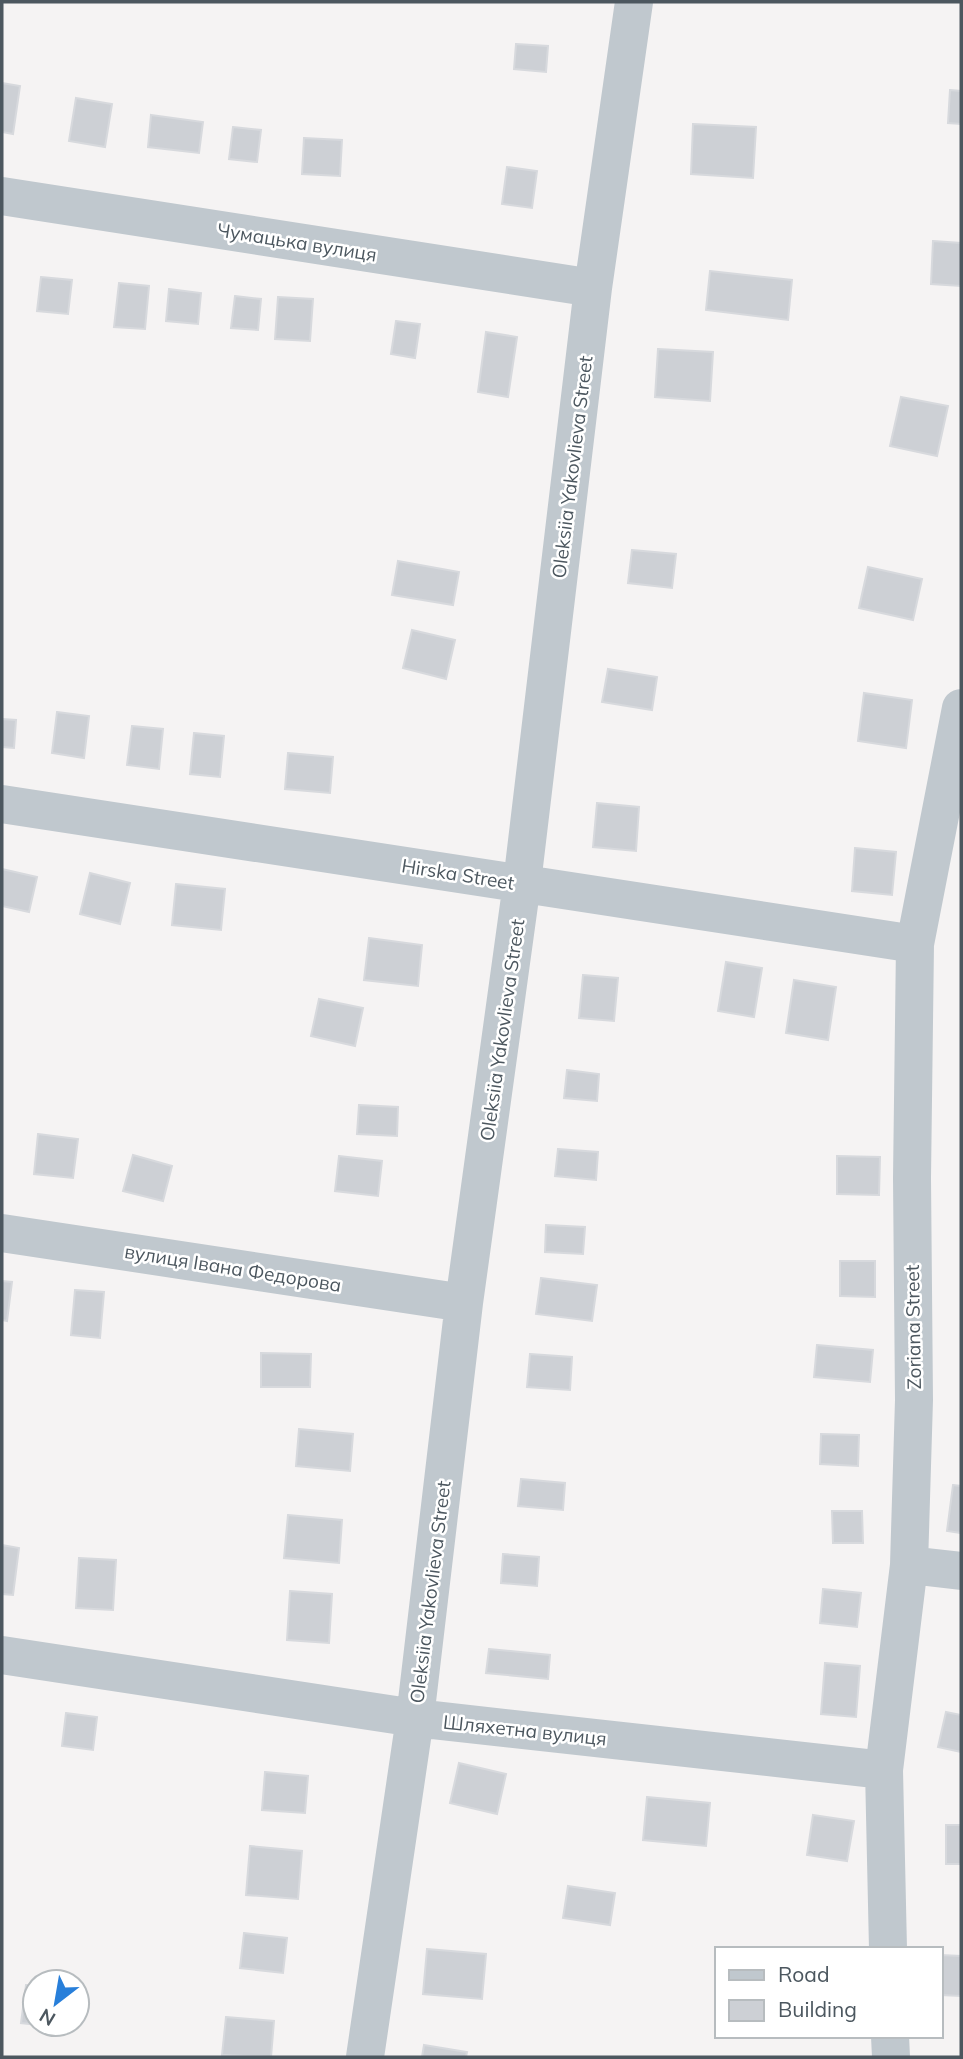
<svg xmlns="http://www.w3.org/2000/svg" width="963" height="2059" font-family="Mulish,sans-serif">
	<rect width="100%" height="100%" fill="#f5f3f3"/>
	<path fill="#cdd0d5" stroke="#d7d9dd" stroke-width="2" d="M516,44L548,46L546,72L514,69Z
		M2,83L20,86L13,134L2,132Z
		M950,90L961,91V124L948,123Z
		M76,98L112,104L105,147L69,141Z
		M151,115L203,122L199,153L148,147Z
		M693,124L756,127L753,178L691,174Z
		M233,127L261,130L257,162L229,159Z
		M304,138L342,140L340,176L302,174Z
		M507,167L537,171L532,208L502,204Z
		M933,241L961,243V286L931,284Z
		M710,271L792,280L788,320L706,310Z
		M41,277L72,280L68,314L37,311Z
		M119,283L149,286L145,329L114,327Z
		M169,289L201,293L198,324L166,321Z
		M235,296L261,299L258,330L231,328Z
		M278,297L313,299L310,341L275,339Z
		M396,321L420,324L415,358L391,354Z
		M486,332L517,337L508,397L478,392Z
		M658,349L713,352L710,401L655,397Z
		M901,397L948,406L937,456L890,446Z
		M632,550L676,554L672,588L628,583Z
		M398,561L459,572L453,605L392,595Z
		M868,567L922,579L913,620L859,608Z
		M412,630L455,640L446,679L403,668Z
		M608,669L657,677L652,710L602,702Z
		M864,693L912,700L906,748L858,741Z
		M57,712L89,716L84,758L52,753Z
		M2,719L16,720L14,748L2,747Z
		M132,726L163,729L159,769L127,765Z
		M194,733L224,736L220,777L190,774Z
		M288,753L333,757L330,793L285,789Z
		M597,803L639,807L636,851L593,847Z
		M855,848L896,852L892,895L852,891Z
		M2,869L37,877L29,912L2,906Z
		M90,873L130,883L120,924L80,914Z
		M176,884L225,889L221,930L172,925Z
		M369,938L422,945L418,986L364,980Z
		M726,962L762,968L754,1017L718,1011Z
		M583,975L618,978L614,1021L579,1018Z
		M794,980L836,987L828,1040L786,1033Z
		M319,999L363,1008L355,1046L311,1036Z
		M567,1070L599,1074L597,1101L564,1098Z
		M359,1105L398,1107L397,1136L357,1134Z
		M38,1134L78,1139L73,1178L34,1174Z
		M558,1149L598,1152L596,1180L555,1176Z
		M133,1155L172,1166L163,1201L123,1191Z
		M339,1156L382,1161L378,1196L335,1191Z
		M837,1156L880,1157L879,1195L837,1194Z
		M546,1225L585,1227L583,1254L545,1252Z
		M840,1261H875V1297L840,1296Z
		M541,1278L597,1285L592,1321L536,1314Z
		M2,1281L12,1282L7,1321L2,1320Z
		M75,1290L104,1292L100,1338L71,1335Z
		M817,1345L873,1350L870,1382L814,1377Z
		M261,1353L311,1354L310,1387H261Z
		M530,1354L572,1357L570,1390L527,1387Z
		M299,1429L353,1434L350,1471L296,1466Z
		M821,1434L859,1435L858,1466L820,1464Z
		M521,1479L565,1483L563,1510L518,1506Z
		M953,1485L961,1486V1533L947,1531Z
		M832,1511H862L863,1543H833Z
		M288,1515L342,1520L339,1563L284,1558Z
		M2,1545L19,1548L13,1595L2,1594Z
		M503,1554L539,1557L537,1586L501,1583Z
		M79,1558L116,1560L113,1610L76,1608Z
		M823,1589L861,1593L857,1627L820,1623Z
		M290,1591L332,1594L329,1643L287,1640Z
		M489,1649L550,1655L548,1679L486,1673Z
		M825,1663L860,1666L856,1717L821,1714Z
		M946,1712L961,1715V1752L938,1747Z
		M66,1713L97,1717L93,1750L62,1746Z
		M459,1763L506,1774L497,1814L450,1803Z
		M265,1772L308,1776L305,1813L262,1810Z
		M647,1797L710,1803L706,1846L643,1840Z
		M813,1815L854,1821L847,1861L807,1855Z
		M946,1825H961V1864H946Z
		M250,1846L302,1851L298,1899L246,1895Z
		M568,1886L615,1893L610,1925L563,1918Z
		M244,1933L287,1938L283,1973L240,1968Z
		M427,1949L486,1954L482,1999L423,1994Z
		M940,1955L961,1956V1996L940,1995Z
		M26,1985L35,1986V2024H57L56,2027L21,2023Z
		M226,2017L274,2021L271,2057L222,2055Z
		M424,2045L467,2052L466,2057H422Z"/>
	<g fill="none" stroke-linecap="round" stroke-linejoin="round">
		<path stroke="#c0c8ce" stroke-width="38" d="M2,196L593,288
			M2,804L915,944
			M2,1233L464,1303
			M909,1565L961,1571
			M2,1655L415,1718L884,1770
			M888,1949L884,1770L909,1565L914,1400L912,1178L915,944L961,708
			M890,2036L891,2057
			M365,2057L415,1718L464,1303L522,883L593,288L634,2"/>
	</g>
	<g text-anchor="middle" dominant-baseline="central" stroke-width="5" stroke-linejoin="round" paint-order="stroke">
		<g font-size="19" fill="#4c575f" stroke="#fff">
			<text transform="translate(297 242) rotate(9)">Чумацька вулиця</text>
			<text transform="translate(572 467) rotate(-83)">Oleksiia Yakovlieva Street</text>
			<text transform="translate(458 874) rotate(9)">Hirska Street</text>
			<text transform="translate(502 1030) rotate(-82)">Oleksiia Yakovlieva Street</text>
			<text transform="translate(233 1268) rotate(9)">вулиця Івана Федорова</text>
			<text transform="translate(913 1327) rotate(-91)">Zoriana Street</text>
			<text transform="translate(430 1592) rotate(-83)">Oleksiia Yakovlieva Street</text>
			<text transform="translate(525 1730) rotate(6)">Шляхетна вулиця</text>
		</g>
	</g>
	<rect width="963" height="2059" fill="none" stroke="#4c575f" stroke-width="7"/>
	<rect x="715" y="1947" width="228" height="91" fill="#ffffff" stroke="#b7bcbf" stroke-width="2"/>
	<rect x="729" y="1970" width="35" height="10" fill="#c0c8ce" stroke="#b7bcbf" stroke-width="2"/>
	<text x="778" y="1982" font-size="21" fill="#4c575f">Road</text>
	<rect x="729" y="2000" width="35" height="21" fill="#cdd0d5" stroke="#b7bcbf" stroke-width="2"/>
	<text x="778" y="2017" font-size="21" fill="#4c575f">Building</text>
	<g transform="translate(56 2003) rotate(211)"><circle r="33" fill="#ffffff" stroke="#b7bcbf" stroke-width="2"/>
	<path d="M0-5L12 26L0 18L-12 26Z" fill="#287fda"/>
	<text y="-10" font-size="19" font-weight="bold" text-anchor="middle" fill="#4c575f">N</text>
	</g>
</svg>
